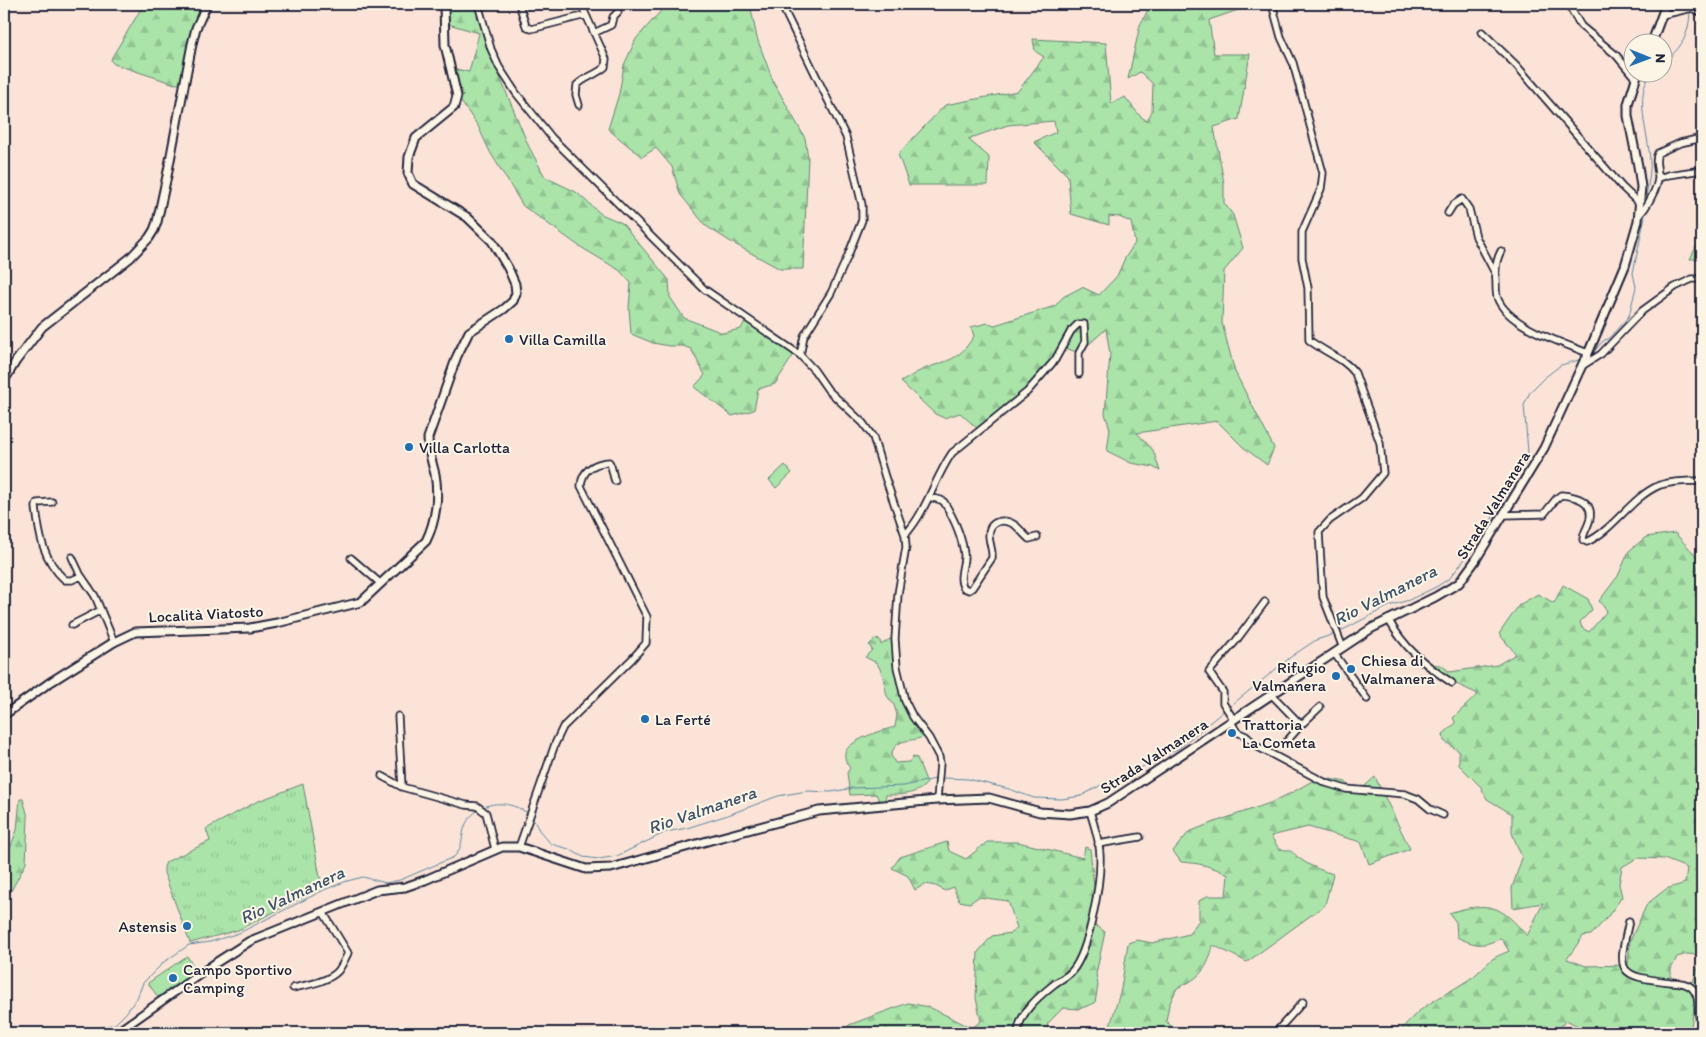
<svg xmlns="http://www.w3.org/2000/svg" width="1706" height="1037" font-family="Itim,sans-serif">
	<defs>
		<pattern id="forest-firs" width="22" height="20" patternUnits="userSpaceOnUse" patternTransform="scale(1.25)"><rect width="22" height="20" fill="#aae4a9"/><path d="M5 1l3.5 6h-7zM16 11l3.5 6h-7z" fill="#92c392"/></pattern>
		<pattern id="park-tufts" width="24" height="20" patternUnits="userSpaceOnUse" patternTransform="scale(1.25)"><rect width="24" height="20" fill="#aae4a9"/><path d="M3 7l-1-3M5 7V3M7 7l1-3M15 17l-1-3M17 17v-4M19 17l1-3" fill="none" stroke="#92c392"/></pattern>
	</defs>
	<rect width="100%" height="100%" fill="#fbe4d7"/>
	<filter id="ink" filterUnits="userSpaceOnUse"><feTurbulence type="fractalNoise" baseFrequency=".02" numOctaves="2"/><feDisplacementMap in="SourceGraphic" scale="10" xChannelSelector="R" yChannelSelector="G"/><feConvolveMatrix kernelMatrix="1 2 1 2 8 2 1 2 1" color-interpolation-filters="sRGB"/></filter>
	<g filter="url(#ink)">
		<path fill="url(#forest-firs)" stroke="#668372" fill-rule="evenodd" d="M144,4H207L196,28L185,83L175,84L114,64L111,61L112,57Z
			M444,4H475L492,58L529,147L545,177L576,192L601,214L622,223L669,280L670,297L684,318L723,333L741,329L745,321L794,354L775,384L758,389L754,410L732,416L694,387L705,375L691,349L683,346H669L653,343L631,334L629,308L631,283L619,270L579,246L523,206L490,152L478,126L457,96L451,69H456L469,72L479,33L445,23Z
			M667,4H750L757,38L773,81L805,138L808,158L803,269H780L731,242L706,226L680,194L672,167L656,148L642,157L608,129L619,94L624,65L636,39Z
			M1151,4H1239L1241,9L1209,20L1214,54H1250L1239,119L1214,127L1224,183V203L1233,215L1243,248L1224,271L1222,323L1235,372L1274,448L1267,465L1243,447L1217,421L1137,433L1153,450L1160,471L1153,467L1131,463L1107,451L1110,429L1105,414L1110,354L1106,329L1079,353L1063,347L1038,379L979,430L960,413L944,418L935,414L901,382C908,378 915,373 922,370C948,359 957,363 974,336L971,327L988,323L995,325L1055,306L1063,297L1082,287L1099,295L1117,276L1125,258L1135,243L1131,222L1119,217L1109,216V225L1071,214L1068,176L1034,142L1056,132L1054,121L1008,125L968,139L989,157L988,185H909L898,154L945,105L1018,91L1044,57L1035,51L1033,39L1106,43L1111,104L1125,97L1140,116L1147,121L1152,111L1153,84L1140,72L1128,79L1140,25Z
			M1698,207H1702V253L1699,259H1690L1701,237Z
			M1675,533L1698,558L1702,566V955L1687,954L1677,957L1671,969V979L1693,982L1702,956V992L1695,1002L1690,1033H1585L1584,1029L1566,1020L1560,1028L1564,1033H1399C1420,1003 1446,996 1474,976C1480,971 1485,965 1491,960C1496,956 1503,954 1509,951L1501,938C1483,947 1475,946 1457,937L1456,922L1449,913C1489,901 1500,904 1527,936L1543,903L1513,908L1512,888L1522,858L1512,833V814L1487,799L1481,787L1459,765V751L1444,741L1443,734L1456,723L1453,718L1478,694L1452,682L1426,664L1441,665L1450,672L1497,665L1516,654L1499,634L1519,605L1538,594L1554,603L1563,585L1588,599L1592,610L1580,622L1582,628L1589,632L1607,611L1599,601L1618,576L1629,551L1646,537ZM1637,858L1664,859L1687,868L1685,883L1666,889L1647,904L1630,941L1628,965L1586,966L1567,959L1583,936L1591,935L1606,919L1622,897L1619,884L1622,867Z
			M875,639L880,640L881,645L890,639H895L905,701L926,735C914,744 897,735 891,755L895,763L909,762L913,757L917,758L927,783C917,795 900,795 886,795L885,802L878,805L879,800L876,794L850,795L847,773L850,768C847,764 844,759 845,753C848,740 883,730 895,727L897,715L894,705L887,696L882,673L877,663L865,657L872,650L869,645Z
			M1319,777L1346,782L1356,794L1375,777L1410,849L1369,864L1361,842L1308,827L1271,836L1279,849C1297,851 1291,853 1303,861C1312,867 1323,871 1333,874L1325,905L1247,962L1213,945C1208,969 1199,979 1177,988L1169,1005L1166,1021L1178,1033H1108L1121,989L1128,943L1137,940L1152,943L1189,934L1199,920V901L1207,896H1226L1228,875C1213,866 1198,863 1181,862L1173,851L1189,832L1209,824L1270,803L1293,792Z
			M20,799H23L28,817L26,863L4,904V864L17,830Z
			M947,842L949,851L966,859L987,842H1018L1083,858L1085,847L1090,849L1095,895L1090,921L1105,932L1096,974L1098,985L1095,1003L1079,1009L1063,1008L1048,1023L1046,1033H844L849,1025L908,1003L929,1007L972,1028L981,1021L976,998L978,952L992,936L1011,933L1017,928L1008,901L978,897L970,903L959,901L953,887L945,891L936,886L925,884L915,890L908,876L892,868L900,857Z"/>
		<path fill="url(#park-tufts)" stroke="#668372" d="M303,784L322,888L238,930L190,943L164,873V867L166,862L210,841L206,829L256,802Z"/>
		<path fill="#aae4a9" stroke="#668372" d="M785,465L792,473L776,488L769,480Z
			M187,956L198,973L160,1000L148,983Z"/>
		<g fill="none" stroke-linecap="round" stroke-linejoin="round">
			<path stroke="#5a869d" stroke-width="1" d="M1664,61C1682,49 1689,34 1690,12
				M1646,196C1648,185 1651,172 1650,161C1649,133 1633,98 1651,72
				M1590,356L1603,341L1609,338L1629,316L1636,287L1633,273L1645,216
				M1339,632L1389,606L1409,600L1436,587L1450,578L1471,551L1507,495L1528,452L1524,405L1530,392L1544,378L1561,365L1582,359
				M1228,708L1292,656L1316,640L1335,634
				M944,778L968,779L1009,789L1034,798L1062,799L1081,796L1101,785L1118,781L1140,768L1179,748L1225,710
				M484,807C499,800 516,805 529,814
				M532,817L539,830L551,844L569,849L583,857L599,859L617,856L666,832L687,828L728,815L778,796L807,791L831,792L853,788L904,786L935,779
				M77,1033L115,1024L126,1013L137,998L143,983L164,962L189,945L210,942L239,933L326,889L347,881L363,877L386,883L400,880L454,857C469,841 455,827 478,810"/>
			<defs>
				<path id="minor" d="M478,4L491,49L499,67L516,93L552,138L704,289L800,355L814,370L828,390L863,423L873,437L885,477L905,535L906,547L898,594L895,639L897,667L905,701L913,717L929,738L939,757L940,763L937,800
					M519,4L526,26L531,29L586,15L581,4
					M781,4L846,137L862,205V220L847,258L831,293L804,336L800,355
					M1272,4L1281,37L1293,63L1323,173L1321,189L1302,232V258L1308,288L1309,340C1324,352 1344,358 1355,373L1380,443L1383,473L1362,498L1330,520L1319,532L1323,597L1343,648
					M1568,4L1581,26L1616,55L1636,79
					M1662,15L1692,8L1702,13
					M1482,32L1516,65L1622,187L1640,204
					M594,33L611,25L613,17L618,12
					M579,105L576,95L577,85C585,77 596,75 605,67L606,59L586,15
					M1659,178L1668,175L1702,170
					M1448,213L1453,205L1462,199L1469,209L1476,237L1496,275
					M1639,215C1646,209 1659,186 1658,176C1658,167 1654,161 1658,153L1680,143L1702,138
					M1501,251C1496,260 1495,270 1496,281C1496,286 1496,292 1497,297C1507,326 1561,342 1588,353
					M1582,366L1601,354L1642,311L1675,287L1692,279H1702
					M929,497L941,500L944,502C953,517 962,536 964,554C965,565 957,578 964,588L969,590L972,588L992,558C993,550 989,543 989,535C989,520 1004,518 1015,525C1020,529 1024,535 1029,539L1037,537
					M52,502L37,503L36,507C39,535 43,560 65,580H72L81,576
					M1504,515L1544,514L1556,499L1561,495C1575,496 1593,500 1590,518C1589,526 1583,532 1583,540L1587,542C1615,529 1631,497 1660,485C1673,481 1686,481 1699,481L1702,484
					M905,535C927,511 934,479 952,453L1027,392L1055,360L1071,331L1078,324H1084L1085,342L1079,353V374
					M72,557L80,574L95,596L114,642
					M351,558L380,583
					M1388,619C1405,649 1424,664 1452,683
					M72,625L101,610
					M1334,653L1367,699
					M1272,695L1301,725L1320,707
					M398,716L402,787L466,805L477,806L486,813L495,849
					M1234,720L1223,703V692L1209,672L1235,642L1265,602
					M1231,722L1237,732L1246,736L1258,747L1326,783L1346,789L1405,794L1418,799L1430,809L1443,815
					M1287,741L1301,725
					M382,776L402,787
					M1098,844L1140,837
					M519,847L555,744L563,727L632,659L646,643L647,617L581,486C582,470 594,463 609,462C613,468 612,474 615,481
					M1629,921C1617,973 1617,976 1670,982C1677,982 1687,983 1692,988C1702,998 1695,1014 1702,1025
					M293,988C306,985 328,982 338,971C342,966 345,959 348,953L323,912
					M1018,1033C1019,1013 1038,997 1053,985C1059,980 1067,977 1072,971C1089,952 1101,883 1100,856C1100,841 1094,826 1090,811
					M1275,1033L1303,1002"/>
				<path id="tertiary" d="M1652,42L1666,4
					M1587,356L1625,266L1638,221L1641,187L1638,166L1628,116V104L1638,72
					M4,381L16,361L42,327L130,258L149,238L154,230L157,222L167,176L192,44L196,28L207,4
					M4,715L49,683L114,642L135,632L250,628L277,623L361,602L426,541C436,521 439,496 435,474C432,462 428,451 428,438L457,356L469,332L504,309L513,301L516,293L515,284L508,268L492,241L467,217L413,184L408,173L409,157L416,138L454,107L457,96L445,45L444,4
					M116,1033L217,962L250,941L377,890L405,887L425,880L502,847H519L586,869L611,868L718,838L819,811L937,800L989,798L1040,812L1070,814L1090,811L1108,803L1372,628L1435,597L1459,583L1475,561L1544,448L1584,361"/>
			</defs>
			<use href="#minor" stroke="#22223b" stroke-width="9"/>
			<use href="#tertiary" stroke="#22223b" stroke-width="11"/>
			<use href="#minor" stroke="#fcf5e5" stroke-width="5.5"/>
			<use href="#tertiary" stroke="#fcf5e5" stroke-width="7"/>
		</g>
	</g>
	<g fill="#1f6fb2" stroke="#fcf5e5" stroke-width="2">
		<circle cx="509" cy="339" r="5"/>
		<circle cx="409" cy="447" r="5"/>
		<circle cx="1351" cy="669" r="5"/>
		<circle cx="1336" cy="676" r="5"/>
		<circle cx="645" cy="719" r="5"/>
		<circle cx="1232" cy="733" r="5"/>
		<circle cx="187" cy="926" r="5"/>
		<circle cx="173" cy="978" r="5"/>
	</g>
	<g text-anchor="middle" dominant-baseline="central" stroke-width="4" stroke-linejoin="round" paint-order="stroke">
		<g font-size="16" fill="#22223b" stroke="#fcf5e5" text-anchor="start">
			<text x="519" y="339">Villa Camilla</text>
			<text x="419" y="447">Villa Carlotta</text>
			<text x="1361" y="660">Chiesa di<tspan x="1361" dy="18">Valmanera</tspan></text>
			<text x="1326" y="667" text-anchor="end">Rifugio<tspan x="1326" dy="18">Valmanera</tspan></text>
			<text x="655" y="719">La Ferté</text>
			<text x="1242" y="724">Trattoria<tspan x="1242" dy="18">La Cometa</tspan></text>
			<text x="177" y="926" text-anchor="end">Astensis</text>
			<text x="183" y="969">Campo Sportivo<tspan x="183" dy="18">Camping</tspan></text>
		</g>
		<g font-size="16" fill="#22223b" stroke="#fcf5e5">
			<text transform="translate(1493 505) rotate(-58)">Strada Valmanera</text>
			<text transform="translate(206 614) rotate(-3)">Località Viatosto</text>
			<text transform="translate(1154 756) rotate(-33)">Strada Valmanera</text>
		</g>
		<g font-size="18" font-style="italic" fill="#3e546c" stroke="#fcf5e5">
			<text transform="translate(1385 595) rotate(-27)">Rio Valmanera</text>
			<text transform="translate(702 810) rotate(-19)">Rio Valmanera</text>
			<text transform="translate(292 895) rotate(-25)">Rio Valmanera</text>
		</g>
	</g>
	<rect width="1706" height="1037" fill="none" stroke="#fcf5e5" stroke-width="20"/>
	<rect x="10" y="10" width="1686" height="1017" fill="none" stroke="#22223b" stroke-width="2" filter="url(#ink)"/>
	<g transform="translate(1648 58) rotate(91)"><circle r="24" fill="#fcf5e5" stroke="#a5a1a1"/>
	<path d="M0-4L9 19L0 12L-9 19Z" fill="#1f6fb2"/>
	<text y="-8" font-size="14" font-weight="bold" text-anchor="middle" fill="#22223b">N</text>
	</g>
</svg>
